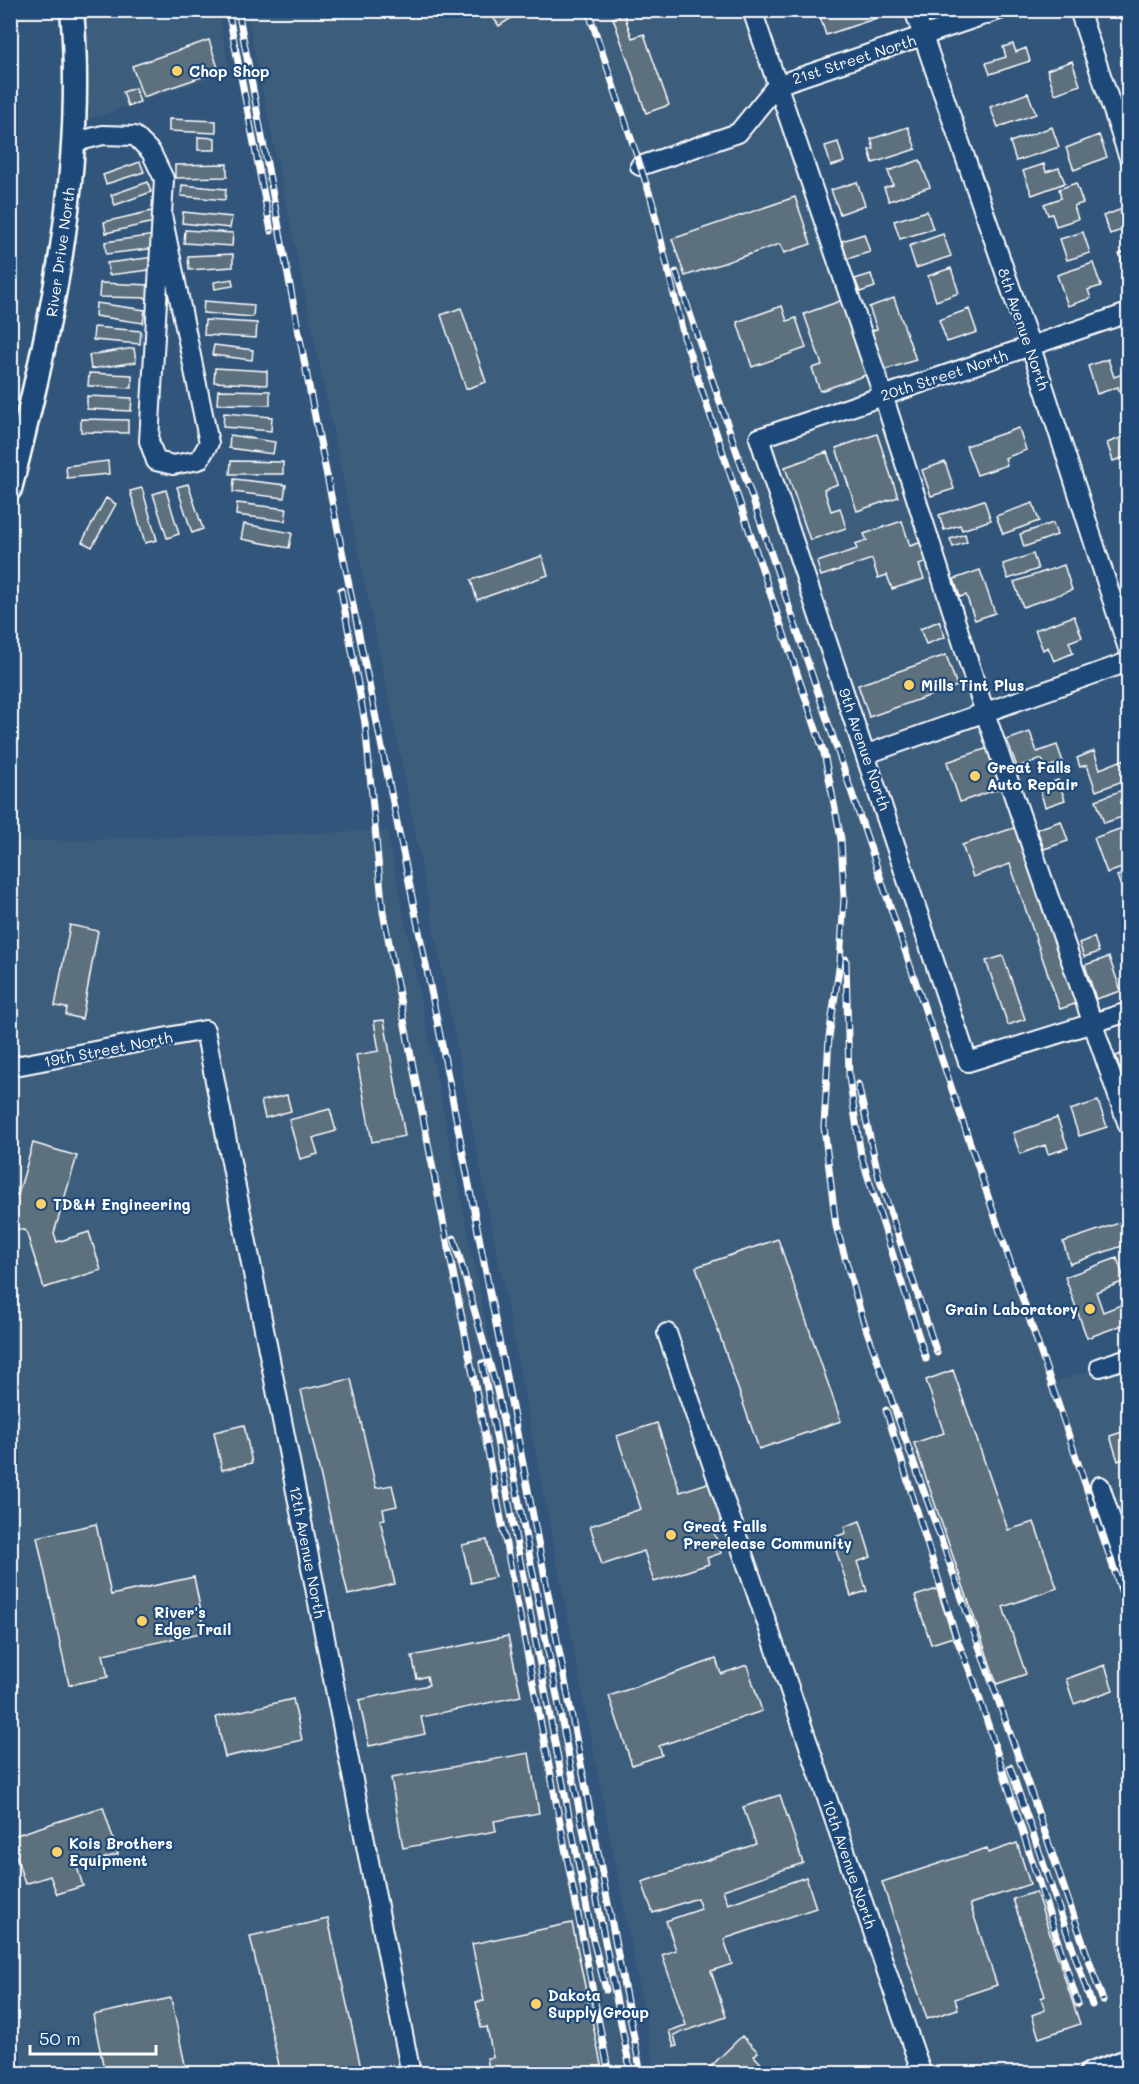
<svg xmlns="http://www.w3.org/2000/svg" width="1139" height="2084" font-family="Mali,sans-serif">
	<rect width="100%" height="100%" fill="#31557b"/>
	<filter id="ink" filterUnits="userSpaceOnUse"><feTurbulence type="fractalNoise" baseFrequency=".0167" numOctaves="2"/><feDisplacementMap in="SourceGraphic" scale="12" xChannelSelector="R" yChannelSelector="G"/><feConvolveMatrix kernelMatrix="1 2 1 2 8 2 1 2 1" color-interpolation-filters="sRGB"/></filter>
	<g filter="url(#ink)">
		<path fill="#3e5d7c" d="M72,11H219L229,71L73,125Z
			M246,11H752L1094,1023L946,1070L1051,1383L1128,1358V2073H656L393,719Z
			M387,831L637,2073H11L10,842Z"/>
		<path fill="#5c6f7e" stroke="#fff" stroke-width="1.5" d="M488,10H513L516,15L499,26Z
			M874,10L877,18L826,35L818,11Z
			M624,14L632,38L644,34L669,105L646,113L613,18Z
			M209,40L219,71L143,97L132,66Z
			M1013,44L1016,52L1026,48L1030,61L990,74L986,63L1006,57L1003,47Z
			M1072,61L1080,85L1055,94L1047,70Z
			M135,88L140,102L128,106L123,92Z
			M1028,93L1036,114L998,127L990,107Z
			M169,119L216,121V133L169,131Z
			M908,127L916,149L873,163L869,150L874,149L871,139Z
			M1052,127L1059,147L1016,161L1010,142Z
			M1099,135L1107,157L1074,170L1066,148Z
			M198,137L215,138V150H198Z
			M838,142L844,162L831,166L825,146Z
			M920,160L930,187L889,201L884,188L893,185L888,171Z
			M140,162L144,172L106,184L103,175Z
			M227,164V177L175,178V165Z
			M1044,164L1046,172L1059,168L1065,183L1032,195L1023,171Z
			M148,182L151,192L115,205L111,195Z
			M857,182L865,205L840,214L831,190Z
			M1076,183L1083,203L1074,206L1078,219L1056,226L1052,214L1048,215L1044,204L1061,198L1059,189Z
			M182,185L226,189L225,200L181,196Z
			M795,197L811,244L784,253L780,244L685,276L672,239Z
			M1125,208L1128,228L1110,234L1103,216Z
			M152,211L154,222L106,233L104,222Z
			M927,211L933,229L900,239L894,221Z
			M183,212L232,217L230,228L182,223Z
			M185,230L233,233L232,246L184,243Z
			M1083,232L1090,253L1067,260L1060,239Z
			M864,234L870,252L847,259L842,241Z
			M943,234L951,256L916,268L909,246Z
			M155,235L157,248L106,254L105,242Z
			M1128,251V280L1119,254Z
			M233,254V267L189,270L188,256Z
			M155,257L157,269L109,275L107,263Z
			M1093,263L1101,286L1088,290L1091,298L1068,306L1057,275Z
			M951,268L959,293L936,301L928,276Z
			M871,274L875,287L860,292L855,279Z
			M232,279L233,286L215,289L214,282Z
			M100,283L151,285V298L99,297Z
			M894,298L916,360L884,370L871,331L877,329L869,307Z
			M843,300L869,374L820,391L812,368L822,365L804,314Z
			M204,301L254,305L253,317L203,313Z
			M96,303L145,310L143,323L95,316Z
			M782,306L787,321L796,318L806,348L752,367L737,322Z
			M461,308L486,382L466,389L441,315Z
			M969,309L977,332L947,342L939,320Z
			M205,320L257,323L256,338L204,335Z
			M94,327L141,331L140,344L93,340Z
			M214,345L253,350L252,360L212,355Z
			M134,348L136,362L91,369L89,355Z
			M1108,359L1114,377L1128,372V394L1121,396L1118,387L1097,394L1088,366Z
			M215,368L267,371V385L214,382Z
			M89,373L132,375V388L88,386Z
			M218,390L270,391V405L217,404Z
			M87,396L132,398L131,411L87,409Z
			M224,413L272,417L271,431L223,427Z
			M81,419L128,420V433L81,432Z
			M1019,428L1026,450L1005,458L1007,465L977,475L966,446Z
			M877,434L898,497L857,511L836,448Z
			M230,435L275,442L273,454L229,448Z
			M1128,435V456L1113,461L1107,443Z
			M827,452L838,484L824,489L831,511L840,508L846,528L810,540L785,467Z
			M108,461L109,474L67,478L66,466Z
			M231,461L283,462V474H230Z
			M945,462L954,489L931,496L922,470Z
			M234,479L286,485L284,498L233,492Z
			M188,484L203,529L192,533L177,487Z
			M142,488L157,540L145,543L130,491Z
			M166,490L179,534L167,538L153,494Z
			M106,498L116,504L92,547L82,542Z
			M984,500L991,520L962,530L960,525L944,530L939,515Z
			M237,503L287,509L285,521L236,515Z
			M1033,503L1039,521L1003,534L996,516Z
			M902,521L910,546L922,542L928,562L919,565L924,579L892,589L887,575L878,578L872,559L821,576L817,562L857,549L855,544L867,540L864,534Z
			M1053,523L1057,535L1024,547L1020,534Z
			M244,524L292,533L289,548L241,539Z
			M965,534L967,542L953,547L950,539Z
			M1033,554L1038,569L1008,579L1003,564Z
			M542,556L548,575L477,600L471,580Z
			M1064,565L1072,590L1023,607L1014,582Z
			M980,570L995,613L975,620L966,595L960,597L954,579Z
			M1074,616L1082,637L1069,642L1073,653L1054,661L1048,647L1043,650L1035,630Z
			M939,621L945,637L926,644L920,629Z
			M946,655L957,686L869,717L858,685Z
			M1030,732L1037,752L1057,745L1063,762L1045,768L1042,759L1017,767L1007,740Z
			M994,746L1007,786L960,802L947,762Z
			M1094,751L1100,769L1125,759L1128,779L1096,791L1087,765L1080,767L1077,758Z
			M1058,780L1065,800L1045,807L1039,787Z
			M1128,788V815L1104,823L1096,800Z
			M1061,821L1068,841L1044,849L1037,829Z
			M1020,826L1081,1002L1060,1009L1010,864L973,877L962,845Z
			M1128,826V866L1107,873L1094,838Z
			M1128,872V893L1124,895L1117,876Z
			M70,925L98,931L82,1019L66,1015L67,1008L55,1006Z
			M1094,937L1099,952L1084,957L1079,943Z
			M1003,956L1025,1019L1008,1025L986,961Z
			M1109,957L1121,991L1096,999L1085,965Z
			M384,1020L405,1136L372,1142L356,1055L379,1051L374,1021Z
			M1128,1051V1073L1122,1076L1116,1056Z
			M287,1095L291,1111L265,1118L261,1101Z
			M1098,1101L1107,1127L1079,1136L1070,1110Z
			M330,1109L336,1131L313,1138L318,1154L300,1159L289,1120Z
			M1057,1118L1068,1148L1048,1154L1045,1145L1020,1154L1013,1133Z
			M33,1143L77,1156L54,1233L57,1242L89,1232L101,1270L44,1288L26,1231L10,1227V1193L18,1195Z
			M1128,1220V1244L1070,1264L1063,1242Z
			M778,1239L841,1421L759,1449L696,1267Z
			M1117,1258L1125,1281L1096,1292L1103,1312L1128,1302V1323L1087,1338L1065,1277Z
			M953,1370L1008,1530L1034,1522L1057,1588L1003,1607L1026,1674L997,1684L914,1443L944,1433L926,1380Z
			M351,1379L376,1488L392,1485L397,1506L383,1509L385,1519L380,1520L395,1584L348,1595L301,1390Z
			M657,1423L680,1492L711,1482L724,1523L712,1527L721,1553L707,1558L709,1564L654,1582L644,1551L602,1565L590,1526L641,1509L617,1436Z
			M244,1425L252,1463L222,1470L214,1432Z
			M1128,1430V1457L1118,1461L1110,1436Z
			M860,1521L871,1557L857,1562L867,1591L851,1596L832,1538L846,1533L844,1527Z
			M96,1524L111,1595L194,1577L205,1632L103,1654L108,1677L69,1685L37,1537Z
			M487,1540L495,1577L471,1583L462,1545Z
			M937,1589L953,1637L931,1644L915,1596Z
			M508,1636L521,1696L421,1717L425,1734L369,1746L359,1700L429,1685L427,1676L417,1679L412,1656Z
			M716,1659L721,1674L747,1665L762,1711L659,1746L662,1755L632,1765L609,1696Z
			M1105,1665L1113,1690L1074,1704L1066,1679Z
			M293,1699L302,1740L225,1757L216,1717Z
			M529,1753L539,1813L494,1821L496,1831L403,1848L391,1778Z
			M780,1795L803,1863L723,1890L728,1904L806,1877L816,1908L724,1939L732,1964L711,1971L726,2017L674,2035L677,2046L674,2047L669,2031L686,2025L662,1955L676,1950L666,1921L701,1909L697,1898L653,1913L642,1882L756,1844L743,1807Z
			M103,1807L118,1854L77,1867L83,1886L57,1894L50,1876L25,1884L10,1837Z
			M1017,1843L1030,1884L970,1904L997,1985L955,1999L958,2009L927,2019L882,1882L987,1848L988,1853Z
			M1036,1892L1080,2024L1039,2038L1032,2015L1045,2010L1041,1998L1045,1996L1013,1899Z
			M328,1919L361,2068L335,2074H281L250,1936Z
			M572,1923L603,2074H490L487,2058L493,2057L487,2027L481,2028L476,2002L484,2001L472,1944Z
			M171,1998L187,2074H105L93,2015Z
			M742,2036L758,2052L754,2056L771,2074H703Z"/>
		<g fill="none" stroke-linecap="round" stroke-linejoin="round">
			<defs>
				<path id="minor" d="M752,10L883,395L985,713L1128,1125
					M914,10L1031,347L1128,649
					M1079,10L1128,155
					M72,143L103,135L135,136L151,152L164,179L149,441L156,461L173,465L199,460L209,443L162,215
					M640,166L738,133L777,85L999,10
					M1128,313L759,438L968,1062L1128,1012
					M867,754L1128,662
					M10,1067L205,1030L411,2074
					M667,1333L922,2074
					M1100,1367L1128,1358
					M1100,1486L1128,1571"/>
				<path id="major" d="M10,489C50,333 86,173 72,10
					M1091,2074L1128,2061"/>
			</defs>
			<use href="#minor" stroke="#fff" stroke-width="22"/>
			<use href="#major" stroke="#fff" stroke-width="27"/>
			<use href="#minor" stroke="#1f4a7a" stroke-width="18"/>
			<use href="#major" stroke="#1f4a7a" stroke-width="22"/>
			<defs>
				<path id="rail" d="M228,10L271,231
					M238,10L311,397L441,1040L641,2074
					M588,10L654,207
					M651,198L684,337L824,753L841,839L844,898L840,962L829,1037L824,1127L836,1226L862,1317L1033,1798L1103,2001
					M676,272L1128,1611
					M341,590L365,723L383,912L609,2074
					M846,959L849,1077L861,1155L926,1359
					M858,1084L879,1178L937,1353
					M454,1238L497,1390L631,2074
					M482,1363L593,1940L606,1990
					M886,1410L956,1637L974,1681L1078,2004
					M1010,1767L1092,2005"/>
			</defs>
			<use href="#rail" stroke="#fff" stroke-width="7"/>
			<use href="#rail" stroke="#1f4a7a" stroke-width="4.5" stroke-dasharray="14" stroke-linecap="butt"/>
		</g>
	</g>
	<g fill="#ffd166" stroke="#1f4a7a" stroke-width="2">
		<circle cx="177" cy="71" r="6"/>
		<circle cx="909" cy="685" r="6"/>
		<circle cx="975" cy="776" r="6"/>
		<circle cx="41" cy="1204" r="6"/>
		<circle cx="1090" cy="1309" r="6"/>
		<circle cx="671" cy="1535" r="6"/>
		<circle cx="142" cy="1621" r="6"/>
		<circle cx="57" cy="1852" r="6"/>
		<circle cx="536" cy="2004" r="6"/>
	</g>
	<g text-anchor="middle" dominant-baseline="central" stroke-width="4.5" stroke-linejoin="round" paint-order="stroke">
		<g font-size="15" fill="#fff" stroke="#1f4a7a">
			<text transform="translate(854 59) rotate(-18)">21st Street North</text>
			<text transform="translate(60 252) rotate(-82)">River Drive North</text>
			<text transform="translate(1024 329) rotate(71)">8th Avenue North</text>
			<text transform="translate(944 375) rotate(-18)">20th Street North</text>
			<text transform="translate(865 749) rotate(71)">9th Avenue North</text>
			<text transform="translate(108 1049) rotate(-11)">19th Street North</text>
			<text transform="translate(308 1552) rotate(79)">12th Avenue North</text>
			<text transform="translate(850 1864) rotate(71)">10th Avenue North</text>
		</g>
		<g font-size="15" font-weight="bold" fill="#fff" stroke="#1f4a7a" text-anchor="start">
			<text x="189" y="71">Chop Shop</text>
			<text x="921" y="685">Mills Tint Plus</text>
			<text x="987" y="767">Great Falls<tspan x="987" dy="17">Auto Repair</tspan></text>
			<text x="53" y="1204">TD&amp;H Engineering</text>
			<text x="1078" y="1309" text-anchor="end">Grain Laboratory</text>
			<text x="683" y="1526">Great Falls<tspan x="683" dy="17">Prerelease Community</tspan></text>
			<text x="154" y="1612">River's<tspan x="154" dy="17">Edge Trail</tspan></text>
			<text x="69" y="1843">Kois Brothers<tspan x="69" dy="17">Equipment</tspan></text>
			<text x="548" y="1995">Dakota<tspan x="548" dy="17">Supply Group</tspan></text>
		</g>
	</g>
	<rect width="1139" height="2084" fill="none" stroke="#1f4a7a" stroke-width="36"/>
	<rect x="18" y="18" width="1103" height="2048" fill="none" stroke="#fff" stroke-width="2" filter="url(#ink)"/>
	<path d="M30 2045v9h126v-9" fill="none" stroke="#ffffff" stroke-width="3"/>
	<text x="39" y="2045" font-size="18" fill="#ffffff" stroke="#1f4a7a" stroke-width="4.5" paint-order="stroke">50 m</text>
</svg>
